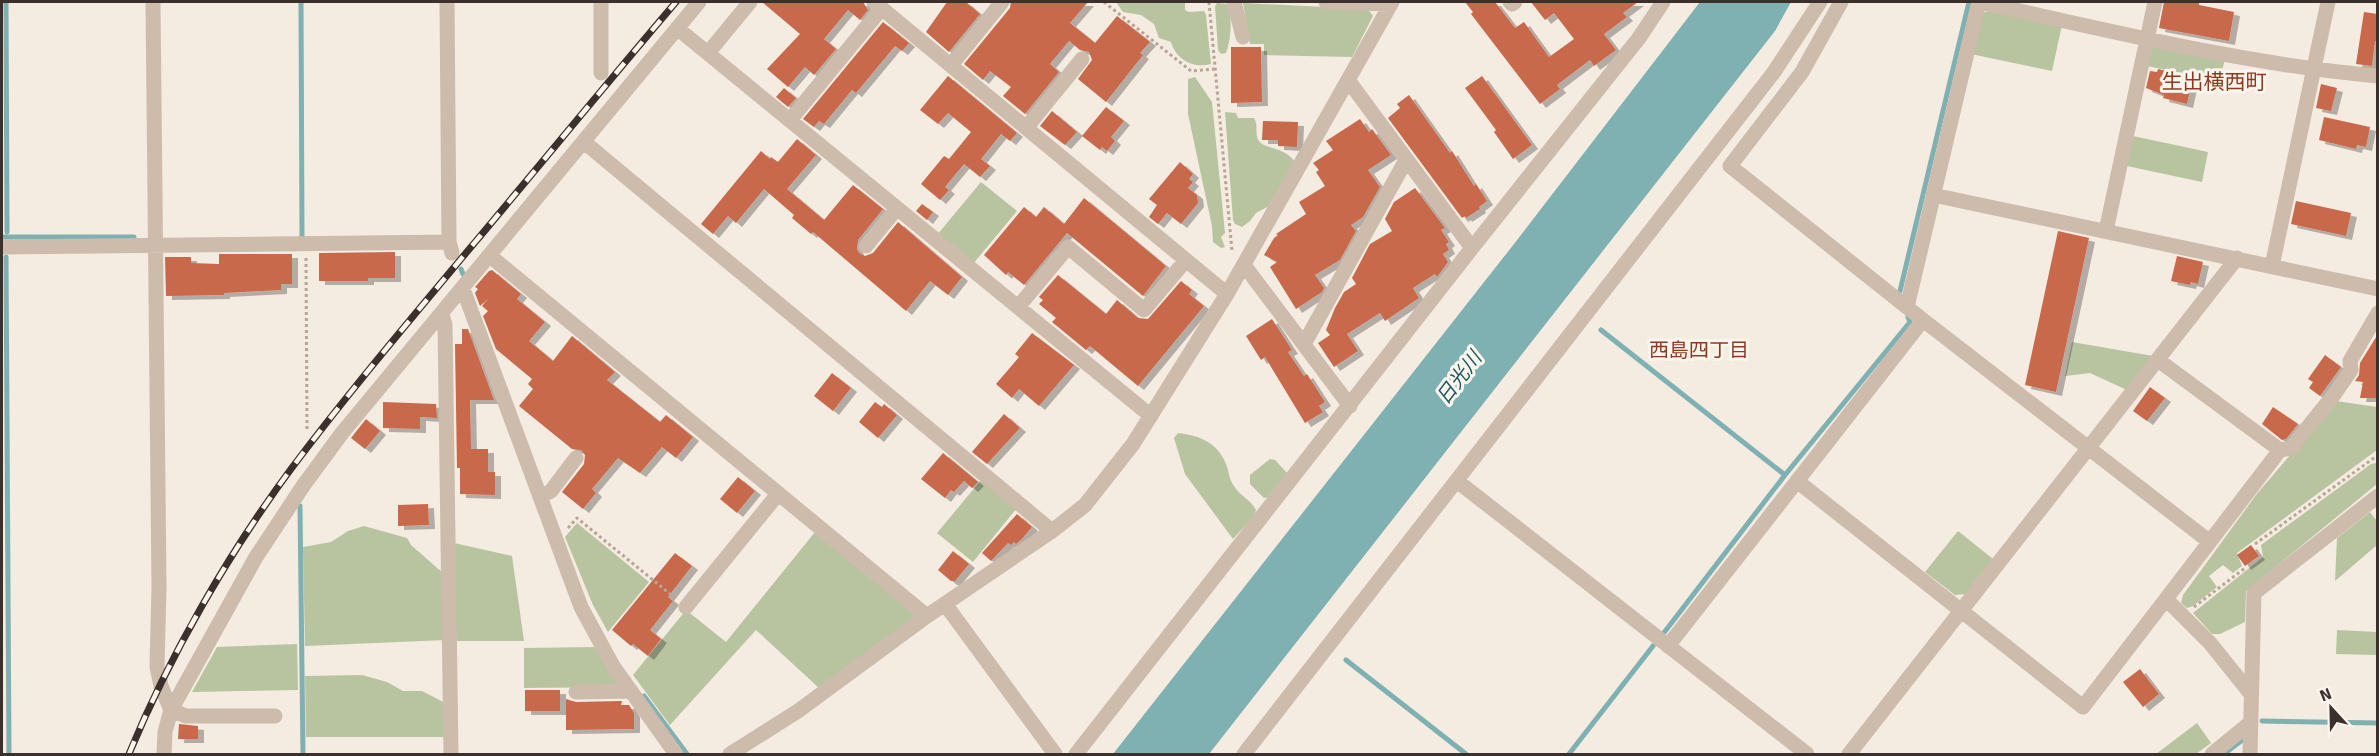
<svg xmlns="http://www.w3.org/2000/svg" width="2379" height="756" font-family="Signika,'Noto Sans JP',sans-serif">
	<defs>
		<filter id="shadow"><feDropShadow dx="6" dy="4" stdDeviation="0" flood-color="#0004"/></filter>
	</defs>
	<rect width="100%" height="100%" fill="#f4ebe1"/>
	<path fill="#b8c4a0" d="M1116,2H1185V10L1189,12L1204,11L1206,15L1211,64C1194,69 1176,60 1171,42L1159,38L1154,24L1141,15L1123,12Z
		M1217,3L1227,4C1233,18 1231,39 1226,53L1221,54L1218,50L1215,6Z
		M1243,3L1368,9L1373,16L1352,57L1264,55V44H1250Z
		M1988,11L2062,25L2052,71L1971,54L1980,14Z
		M2159,44L2225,58L2220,81L2147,66L2151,48Z
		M1195,77L1212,102L1225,233L1221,237L1225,247L1221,248L1213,242L1212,226L1188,114V79Z
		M1225,112L1236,113L1238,118H1254C1259,126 1254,135 1259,141C1266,150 1284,146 1295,162L1271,205L1256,213L1250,221L1242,227L1235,224L1233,220Z
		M2133,136L2208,152L2202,182L2127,166Z
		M981,182L1017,211L973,264L937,235Z
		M2072,342L2153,356L2127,390L2090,373L2065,376Z
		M2336,401L2377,407V450L2237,553L2242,566L2233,573L2223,565L2209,576L2217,587L2193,606L2187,608L2181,603L2183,595L2256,495Z
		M1178,433C1200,436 1217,442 1226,464C1229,471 1229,480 1234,486C1240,496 1250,499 1256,510L1254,516L1233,539L1185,474L1174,438Z
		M1270,459L1275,460L1288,474L1270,497L1264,498L1250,484V475Z
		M2376,463L2377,465V484L2246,591L2245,622L2220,634H2212L2193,613L2263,557L2261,545L2371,464Z
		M982,479L1017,508L973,562L937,533Z
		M2370,512L2377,521V545L2335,581L2337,538Z
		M577,523L649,582L608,632L593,605L565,537Z
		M364,526L407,538L411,545L444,574L446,640L305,646L303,547L331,542L348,531Z
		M1958,531L1993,559L1966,594L1955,595L1925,572Z
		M815,532L916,614L914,620L819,688L756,630L670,725L633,675L686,610L726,642Z
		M454,543L512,556L524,641H454Z
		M2337,630L2377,632V655L2336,654Z
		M297,644L298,690L192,692L217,647Z
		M596,647L622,687L524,688V648Z
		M362,675L387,682L403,691H422L447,704L448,737H306L305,676Z
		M2197,723L2211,743L2196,754H2156Z"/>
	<path fill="#7fb0b2" d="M1700,2H1791L1775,31L1746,68L1209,754H1113L1514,244Z"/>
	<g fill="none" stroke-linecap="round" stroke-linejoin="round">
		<path stroke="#7fb0b2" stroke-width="5" d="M6,2L7,232
			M301,2L302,239
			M2,237H134
			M6,257L9,754
			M461,269L463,274
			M1900,291L1969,2
			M1601,330L1785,475
			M300,506L303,754
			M1663,634L1785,475L1910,322L1908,317
			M1346,660L1466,754
			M644,696L687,754
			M2262,721L2378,723
			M1569,754L1653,646
			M2224,754L2241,741"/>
	</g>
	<path fill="#c8694b" filter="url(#shadow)" d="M762,2H863L868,10L860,20L848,10L824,39L836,49L814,75L805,67L788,87L767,69L800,34Z
		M947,2H966L980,14L949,52L926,32Z
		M1011,2H1088L1070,23L1095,43L1117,16L1150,42L1140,53L1143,55L1106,102L1078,79L1092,60L1089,52L1080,50L1069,41L1050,64L1059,72L1025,114L1003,96L1011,87L990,71L983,80L964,64L1010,8Z
		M1465,2H1495L1515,28L1524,22L1549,57L1574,39L1554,13L1545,20L1531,2H1638L1623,13L1627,17L1604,34L1616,50L1594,66L1590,60L1557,85L1560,89L1540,104L1471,14L1473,12Z
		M2164,2H2189L2199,3V5L2234,12L2229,41L2159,28Z
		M2364,12L2378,14V42L2375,41L2372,66L2356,64Z
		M883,22L909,43L902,51L895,46L856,93L852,90L824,124L819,121L814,127L803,119Z
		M1231,47H1261L1262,102L1231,103Z
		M2158,69L2193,77L2187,104L2163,98L2164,95L2146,88L2150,71L2157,72Z
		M948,76L1017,133L1010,141L1001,134L981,159L990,166L980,177L964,164L945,187L949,190L940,200L921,184L944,156L949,159L971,132L948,113L938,124L920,110Z
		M1482,76L1532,145L1513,159L1494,132L1496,130L1465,88Z
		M2321,84L2337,88L2331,111L2316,108Z
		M784,88L796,98L788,107L776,97Z
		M1409,95L1450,153L1452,151L1474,186L1476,184L1487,201L1479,207L1480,209L1466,218L1465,216L1462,218L1388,118L1400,108L1397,104Z
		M1106,107L1124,121L1111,137L1115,141L1107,151L1102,147L1100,150L1082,136Z
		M1052,111L1077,132L1065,145L1040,126Z
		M2324,117L2370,127L2366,147L2357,145L2356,149L2319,140Z
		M1360,119L1369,132L1372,129L1391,155L1368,170L1380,187L1363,217L1351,225L1356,231L1340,260L1315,275L1324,288L1322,292L1296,309L1270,267L1277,262L1264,255L1274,238L1278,235L1276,234L1306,214L1299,202L1325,186L1316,172L1319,170L1313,163L1333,150L1326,141Z
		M1263,121L1298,122L1297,147L1278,146V140H1262Z
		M797,139L816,155L787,189L824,220L853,185L883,209L858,240L857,249L859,253L865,256L873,253L898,222L962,277L948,295L930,281L906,311L813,232L811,234L792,218L794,215L764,189L736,223L728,216L713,234L701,224L761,151L770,159L771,157L778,162Z
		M1180,162L1193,174L1189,179L1193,182L1188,188L1197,195L1198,203L1181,224L1167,213L1158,224L1149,217L1157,205L1149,199Z
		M1415,188L1445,228L1441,230L1449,242L1446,244L1449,250L1443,254L1448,262L1437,277L1435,274L1413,288L1419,298L1385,321L1380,313L1347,334L1358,351L1334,367L1318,343L1330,335L1326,330L1335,308L1344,292L1356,284L1352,278L1370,244L1392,231L1385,219L1394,202Z
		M1084,198L1166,266L1143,296L1067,233L1024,285L1008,272L1006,275L984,255L1024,207L1036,217L1044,207L1064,224Z
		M2296,201L2351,213L2346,236L2291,224Z
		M922,204L933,212L927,220L916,211Z
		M2058,231L2089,238L2056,392L2025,385Z
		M395,252V278H368V281H319V253Z
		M219,254H292V284H281V290L224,293V295L166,296L165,257H191V263L219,264Z
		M2177,256L2203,262L2198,284L2191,282L2190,285L2171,281Z
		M492,270L521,294L517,299L545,322L529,341L553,361L572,336L615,372L607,380L660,422L666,415L693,437L676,458L662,447L640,473L618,458L592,489L596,493L583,509L562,492L584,464L585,455L581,450L572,449L519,406L533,389L528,384L532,379L496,349L483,316L488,311L482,306L489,298L480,306L475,293L478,289L475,287L489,271Z
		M1058,275L1106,314L1117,300L1138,318L1148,319L1181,281L1192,290L1189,294L1204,306L1138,386L1090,346L1086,350L1052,322L1056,318L1039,304L1043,300L1039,297Z
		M1272,319L1292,350L1288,352L1304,376L1307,374L1325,402L1319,406L1323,412L1305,423L1265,357L1261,360L1246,336Z
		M462,329H468L494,400H470L471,449H488V472H495V495L460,494V468H457L455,344H462Z
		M1032,333L1074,365L1039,406L1019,389L1012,398L996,384L1019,357L1015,354Z
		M2378,334V398H2360L2363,382L2355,381L2359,375L2360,363Z
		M2325,355L2341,367L2320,396L2309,388L2313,382L2308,379Z
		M832,373L851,388L833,411L814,396Z
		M2150,387L2165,398L2147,421L2133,411Z
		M383,402L436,404L437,418L420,417V429L383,428Z
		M875,402L882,407L884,404L897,415L878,438L859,422Z
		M2273,407L2298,424L2286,439L2282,440L2262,424Z
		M1004,414L1020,428L987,464L972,452Z
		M366,419L380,431L365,449L351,438Z
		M943,453L978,482L972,488L964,481L954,492L951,490L945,498L921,479Z
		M738,477L755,491L737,513L720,499Z
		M428,504L429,525L398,526V505Z
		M1017,514L1032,527L1022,539L1016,544L1014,542L1011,545L1008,543L991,561L982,553Z
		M2251,545L2259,556L2245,566L2237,555Z
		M953,551L969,564L955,581H951L938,570Z
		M675,553L692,566L668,597L673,601L650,630L661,639L648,656L633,644L631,646L612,630Z
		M2140,669L2159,694L2143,707L2123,682Z
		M525,690H560V711H525Z
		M566,699L576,702L622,701L621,705H629L634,713V729L566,730Z
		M179,724L198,726V739H178Z"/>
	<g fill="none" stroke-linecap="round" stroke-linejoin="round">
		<path stroke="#b9a596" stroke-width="3" stroke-dasharray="3 3" stroke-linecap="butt" d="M1104,2L1191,71L1214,69
			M1209,2L1232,251
			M306,258L307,430
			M568,528L577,518L675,598
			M2255,544L2378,455
			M2194,607L2245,568"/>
		<path stroke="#cdbbac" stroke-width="15" d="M153,2L159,587L157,667L161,686L171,710L186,716H275
			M447,2L449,242L452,253
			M601,2V73
			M874,2L1227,294
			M1234,2L1243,37
			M1326,2L1391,4
			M1510,2L1512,4L1515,2
			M1841,2L1802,72L1730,166L1923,320L2210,542
			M1979,2C2111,31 2243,64 2378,76
			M677,28L1151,416
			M708,53L750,2
			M951,65L1002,2
			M1348,80L1472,248
			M790,120L882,8
			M1026,128L1082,59
			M584,142L1052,531
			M1933,195L2378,289
			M2106,231L2155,2
			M866,246L897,208
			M2,247L449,242
			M490,256L927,616
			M1244,265L1350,406
			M2272,266L2328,2
			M463,289L581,607L613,666L676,754
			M1018,307L1068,247L1144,310L1186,260
			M1907,307L1979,2
			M442,315L445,325L451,754
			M1304,344L1406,160
			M2158,360L2280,450L2166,599
			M2280,450L2291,448L2333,396L2351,370L2350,361L2378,313
			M1457,481L1807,754
			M1797,481L2083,707L2166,599L2210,643L2251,694
			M540,497L551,491L576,458
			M945,604L1055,754
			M686,607L778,494
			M1668,646L1923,320
			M576,692L631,691
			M164,754L165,732L171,710L256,557L303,486L342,433L699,2
			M730,754L798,711L927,616L1052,531L1085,505L1133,444L1227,294L1392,2
			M1076,754L1472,248L1639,38L1663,2
			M1244,754L1774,72L1820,2
			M1849,754L2237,258
			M2212,754L2250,723
			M2250,754L2254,593L2378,496"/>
		<defs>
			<path id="rail" d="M129,754C169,657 228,554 291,469C348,393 410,320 471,247C540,165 607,83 676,2"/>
		</defs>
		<use href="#rail" stroke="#3b302b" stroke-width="7"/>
		<use href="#rail" stroke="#fbf5ee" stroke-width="4.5" stroke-dasharray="14" stroke-linecap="butt"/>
	</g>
	<g text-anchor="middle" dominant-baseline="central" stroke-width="6" stroke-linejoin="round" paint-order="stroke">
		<g font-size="20" fill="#8c3b22" stroke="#fbf5ee">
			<text x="1699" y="350">西島四丁目</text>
		</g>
		<g font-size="20" font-style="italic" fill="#1f5a5e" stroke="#fbf5ee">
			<text transform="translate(1459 378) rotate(-53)">日光川</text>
		</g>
		<g font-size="21" fill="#8c3b22" stroke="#fbf5ee">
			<text x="2214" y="82">生出横西町</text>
		</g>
	</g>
	<rect width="2379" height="756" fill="none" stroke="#3b302b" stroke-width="6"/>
	<g transform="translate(2331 708) rotate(338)" stroke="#fbf5ee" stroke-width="4.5" paint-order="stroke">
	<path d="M0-4.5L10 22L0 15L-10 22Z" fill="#3b302b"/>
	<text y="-9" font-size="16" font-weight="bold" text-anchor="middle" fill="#3b302b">N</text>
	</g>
</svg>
